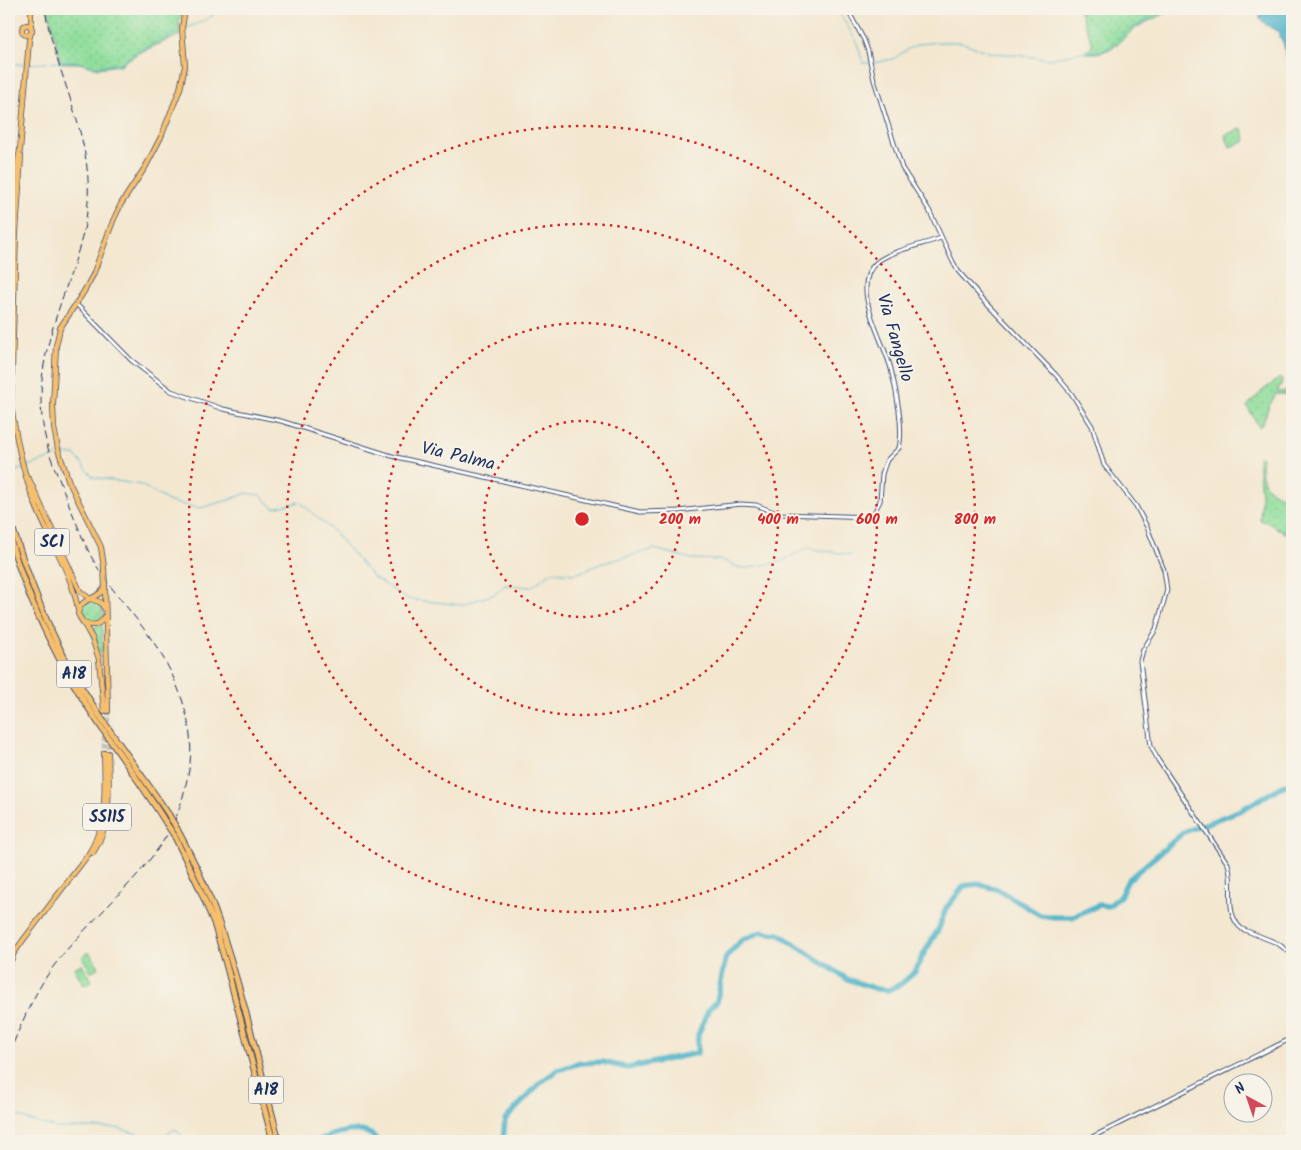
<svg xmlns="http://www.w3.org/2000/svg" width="1301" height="1150" font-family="Kalam,sans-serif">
	<defs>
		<pattern id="grass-dots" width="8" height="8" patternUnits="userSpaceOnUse" patternTransform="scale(1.25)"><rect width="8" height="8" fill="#90de9c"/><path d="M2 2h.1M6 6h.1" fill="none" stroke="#7cbf89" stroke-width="1.8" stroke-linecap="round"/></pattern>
		<pattern id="garden-furrows" width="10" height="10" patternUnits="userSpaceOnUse" patternTransform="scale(1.25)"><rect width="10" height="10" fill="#90de9c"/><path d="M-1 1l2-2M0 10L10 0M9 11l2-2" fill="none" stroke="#7cbf89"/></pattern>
	</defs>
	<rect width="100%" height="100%" fill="#f7f3e8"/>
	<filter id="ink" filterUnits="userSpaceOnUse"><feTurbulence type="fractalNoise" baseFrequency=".02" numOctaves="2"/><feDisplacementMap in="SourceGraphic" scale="10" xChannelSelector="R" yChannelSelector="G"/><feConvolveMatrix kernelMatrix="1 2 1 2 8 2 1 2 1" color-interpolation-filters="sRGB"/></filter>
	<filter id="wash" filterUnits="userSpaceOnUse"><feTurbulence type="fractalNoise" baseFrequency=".0096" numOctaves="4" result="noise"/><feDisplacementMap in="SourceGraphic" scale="20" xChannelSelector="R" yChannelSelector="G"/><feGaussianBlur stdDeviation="1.12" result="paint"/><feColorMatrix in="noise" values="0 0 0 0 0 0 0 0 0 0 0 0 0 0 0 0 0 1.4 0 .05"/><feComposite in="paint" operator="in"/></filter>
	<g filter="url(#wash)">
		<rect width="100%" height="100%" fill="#f3e7d0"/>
		<path fill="url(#grass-dots)" stroke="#56867d" d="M48,9H183L179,23L180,35L138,53L120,65L97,68L79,63H61Z
			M1079,9H1170L1171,11C1161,16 1150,20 1139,26C1117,40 1115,55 1085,53L1093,45Z
			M1242,128L1246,141L1230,147L1225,135Z
			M1280,378L1282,379L1281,385L1277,391L1292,393V395L1276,394L1269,406L1262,425L1259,427L1247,406L1262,391Z
			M1258,457H1262C1259,482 1266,491 1289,499L1292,496V526L1286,533L1282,532L1283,530L1281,529L1280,530L1268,523L1260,520L1261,499Z"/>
		<path fill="url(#garden-furrows)" stroke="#56867d" d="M81 612a11 11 0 1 1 22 0a11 11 0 1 1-22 0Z
			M102,623L103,657L102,658L89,628L96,627Z"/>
		<path fill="#90de9c" stroke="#56867d" d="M89,952L99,967L91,972L82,957Z
			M82,964L92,981L84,985L74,968Z"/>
		<path fill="#49b2c8" stroke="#327093" d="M1260,9H1292V69L1286,56L1283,42L1279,37L1280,32L1266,25L1260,19Z"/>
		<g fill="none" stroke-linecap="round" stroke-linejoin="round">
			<path stroke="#49b2c8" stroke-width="1" d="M837,9L856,40L863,63H874L893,59L908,49L919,44L940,42H961L988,52L1050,59L1085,51H1101L1108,49L1128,30L1167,9
				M184,29C198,23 209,20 220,9
				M9,64H25
				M29,64L74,61L95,67L121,63L138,51L180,31
				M61,454L75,455L93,477L141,485L170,502L200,508L229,500L247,493L260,495L274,508L300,502L334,532L373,577L407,599L461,605L495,594L505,585L531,587L552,572L576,574L600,564L655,549L691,559L722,560L740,568H748L782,561L807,548L851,555
				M26,467L57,456
				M9,473L22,469
				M9,1112L28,1120L56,1128H117L141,1135L162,1136L176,1129L185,1141"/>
			<path stroke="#49b2c8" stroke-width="5.5" d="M317,1141C335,1133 364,1122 378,1141
				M503,1141L505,1120L541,1082L558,1070L580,1063L603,1062L628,1068L697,1053L698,1035L708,1011L717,1001L726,957L741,941L761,932L779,934L847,979L877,989L888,990L901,984L915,972L922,957L939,928L946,908L964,886L978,884L997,889L1040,915L1055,917H1072L1099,905L1109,906L1120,896L1128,880L1184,832L1241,810L1285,785L1292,784"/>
		</g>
	</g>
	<g filter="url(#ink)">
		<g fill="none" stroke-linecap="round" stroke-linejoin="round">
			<path stroke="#c8c2b9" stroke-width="4.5" stroke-dasharray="4.5 2" stroke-linecap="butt" d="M108,711V729
				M104,730V753
				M108,737V753"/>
			<defs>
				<path id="minor" d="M847,9L864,40L868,51L874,80L902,168L929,210L953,262L958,271L982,298L1056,375L1071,393L1092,426L1104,465L1136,506L1147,527L1164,570L1167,590L1156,629L1143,650L1140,661L1151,746L1158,760L1228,864C1235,884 1223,914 1242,929L1277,943L1292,954
					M76,304L131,360L171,391L223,409L281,421L392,456L640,512L678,511L741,504L756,505L774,512L782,514L872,517L880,501L882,474L885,465L887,460L899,448C904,429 896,389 891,369C884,340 848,286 877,262C890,251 925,244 941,238
					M1084,1141L1292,1038"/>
				<path id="major" d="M22 30a5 5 0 1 1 10 0a5 5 0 1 1-10 0Z
					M31,28V9
					M9,336L15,177L20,150L29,40L31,32
					M10,401C16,435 22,471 35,503C48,537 73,575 78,610
					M11,403L16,233L21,156
					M29,479L80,591L90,599
					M104,567L101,547L69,482L58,449L54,428L53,405L56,346L60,328L83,293L93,275L113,221L121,204L146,166L161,137L180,89L185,66L182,28L185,9
					M105,588L108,711
					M91,599L100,602L104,608
					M84,623C92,627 100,625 104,617
					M104,711L99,659L92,638L78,614C80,596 97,602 105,587
					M93,853C112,823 109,787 108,753
					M9,966L14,953L24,939L88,855C108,824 105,789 104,753"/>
				<path id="highway" d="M9,517C23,562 39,607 60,649C90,708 132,760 169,815
					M9,535C25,592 50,646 81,696C107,739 139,779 166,823
					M177,829C193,859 208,890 219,923C243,994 260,1069 279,1141
					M174,835L199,887L214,923L226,964L273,1141"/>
			</defs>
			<use href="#minor" stroke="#3b4b6f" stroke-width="5"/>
			<use href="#major" stroke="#3b4b6f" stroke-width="6"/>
			<use href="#highway" stroke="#3b4b6f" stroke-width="7"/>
			<use href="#minor" stroke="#fff" stroke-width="3"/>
			<use href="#major" stroke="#f7bf6c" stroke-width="4.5"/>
			<use href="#highway" stroke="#f7bf6c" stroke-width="5"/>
			<path stroke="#1b2f5e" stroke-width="1" stroke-dasharray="8 4" stroke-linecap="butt" d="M9,1054C21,1024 34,993 53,967C89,919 140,882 170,830C180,812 185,790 189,770C196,731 181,687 161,654C142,622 115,596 96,565C85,547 78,526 70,507C64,491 57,475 51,458C28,390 49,337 71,273C79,249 87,225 88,200C92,133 55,73 45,9"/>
			<defs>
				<path id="major-bridge" d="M104,567L105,587"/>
				<path id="highway-bridge" d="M169,815L177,829
					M166,823L174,835"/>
			</defs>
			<use href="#major-bridge" stroke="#3b4b6f" stroke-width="6" stroke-linecap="butt"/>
			<use href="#highway-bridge" stroke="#3b4b6f" stroke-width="7" stroke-linecap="butt"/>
			<use href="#major-bridge" stroke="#f7bf6c" stroke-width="4.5"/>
			<use href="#highway-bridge" stroke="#f7bf6c" stroke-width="5"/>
		</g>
	</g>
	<g fill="none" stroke="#d62828" stroke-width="2.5" stroke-dasharray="2.5 5">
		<circle cx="582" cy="519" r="98"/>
		<circle cx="582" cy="519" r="196"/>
		<circle cx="582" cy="519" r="295"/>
		<circle cx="582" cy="519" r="393"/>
	</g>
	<g text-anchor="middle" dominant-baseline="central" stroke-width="4" stroke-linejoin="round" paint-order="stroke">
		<g fill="#f7f3e8" stroke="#5d6a87" stroke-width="1">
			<rect x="34.5" y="528.5" width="35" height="27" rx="4"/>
			<rect x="56.5" y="660.5" width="35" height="27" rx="4"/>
			<rect x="83" y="803.5" width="48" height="27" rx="4"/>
			<rect x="248.5" y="1076.5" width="35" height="27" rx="4"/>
		</g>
		<g font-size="16" font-weight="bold" fill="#1b2f5e">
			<text x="52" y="542">SC1</text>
			<text x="74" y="674">A18</text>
			<text x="107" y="817">SS115</text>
			<text x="266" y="1090">A18</text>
		</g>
		<g font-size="18" fill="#1b2f5e" stroke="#f7f3e8">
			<text transform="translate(894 338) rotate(74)">Via Fangello</text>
			<text transform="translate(458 457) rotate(13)">Via Palma</text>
		</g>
	</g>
	<circle cx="582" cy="519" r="8" fill="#d62828" stroke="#f7f3e8" stroke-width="2.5"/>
	<g font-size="15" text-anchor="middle" font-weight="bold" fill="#d62828" stroke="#f7f3e8" stroke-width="4" stroke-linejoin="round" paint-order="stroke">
		<text x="680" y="524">200 m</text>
		<text x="778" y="524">400 m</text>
		<text x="877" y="524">600 m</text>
		<text x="975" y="524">800 m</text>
	</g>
	<rect width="1301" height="1150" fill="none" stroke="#f7f3e8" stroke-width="30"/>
	<g transform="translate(1248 1098) rotate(320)"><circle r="24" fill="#f7f3e8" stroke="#9fa5b1"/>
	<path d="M0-4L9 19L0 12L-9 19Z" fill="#d1495b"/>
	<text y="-8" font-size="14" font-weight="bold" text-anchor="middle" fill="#1b2f5e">N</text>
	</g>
</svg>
